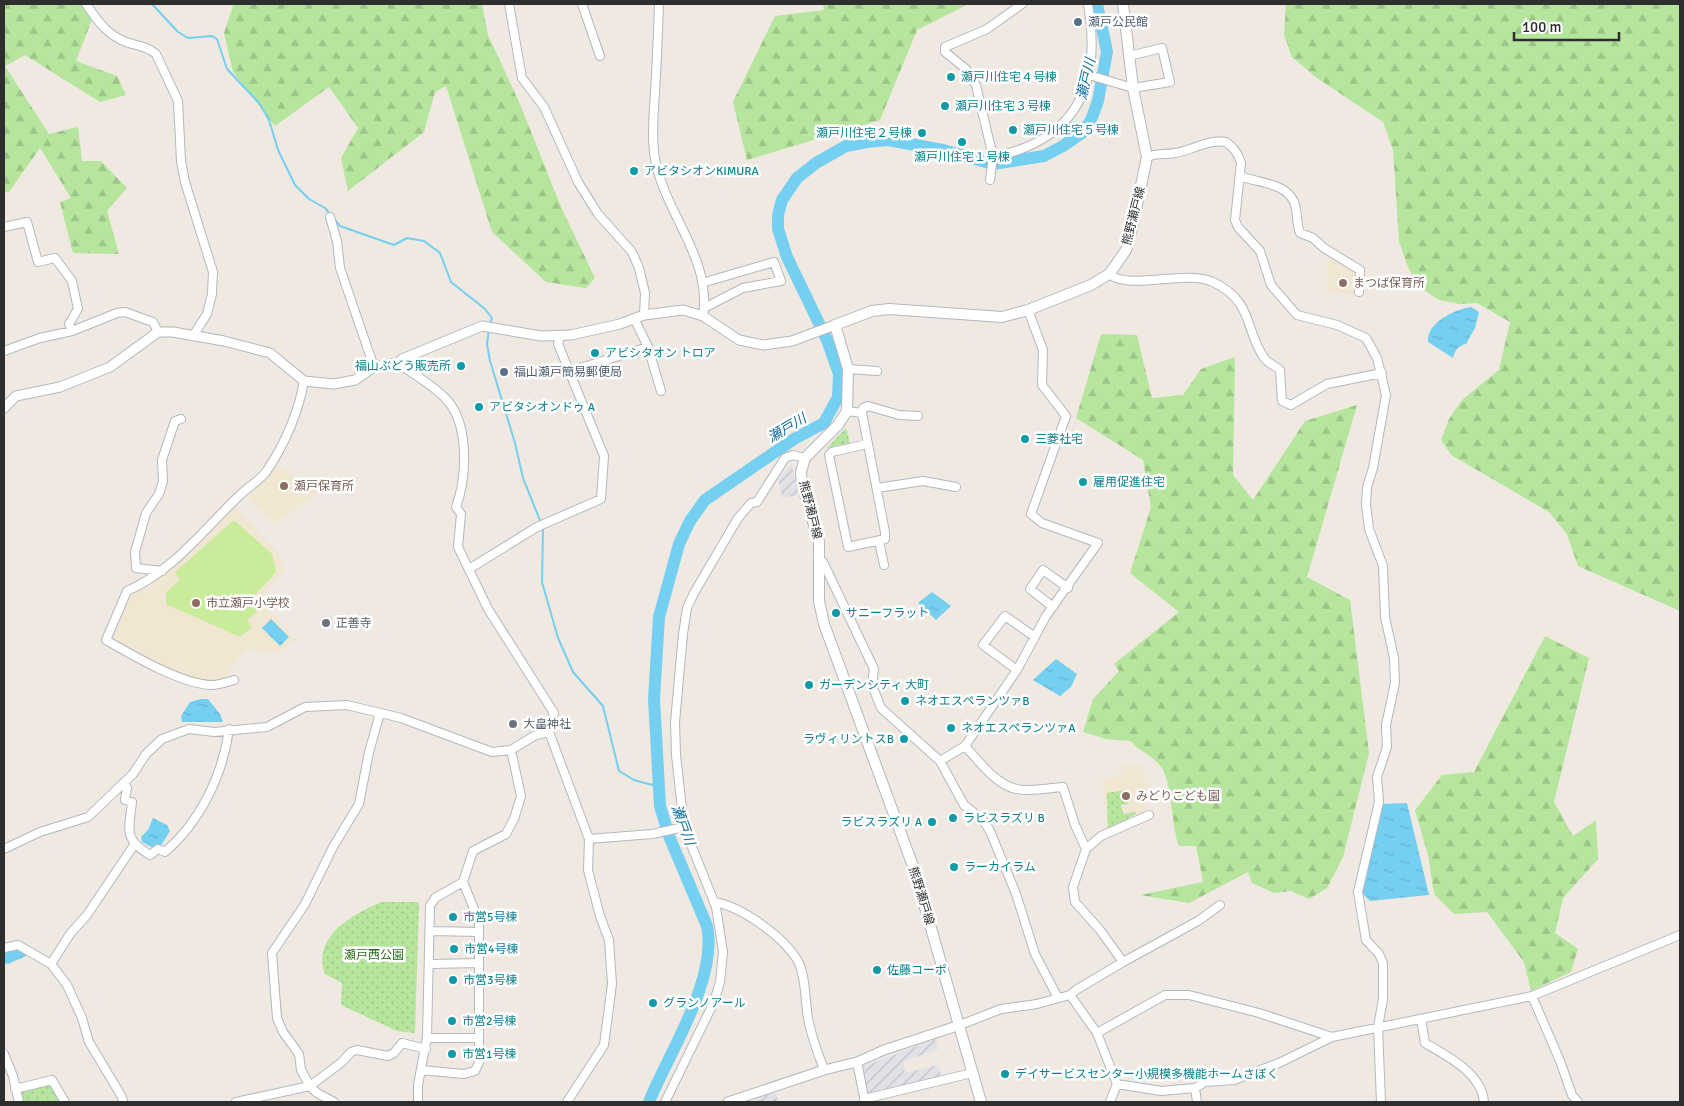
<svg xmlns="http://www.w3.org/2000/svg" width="1684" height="1106" font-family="Signika,'Noto Sans JP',sans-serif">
	<defs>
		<pattern id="industrial-furrows" width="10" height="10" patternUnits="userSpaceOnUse" patternTransform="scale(1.25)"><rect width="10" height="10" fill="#e3e1e8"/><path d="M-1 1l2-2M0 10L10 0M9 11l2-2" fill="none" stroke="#c3c1c7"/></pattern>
		<pattern id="forest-firs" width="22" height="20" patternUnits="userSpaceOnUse" patternTransform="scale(1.25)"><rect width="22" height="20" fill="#b6e59e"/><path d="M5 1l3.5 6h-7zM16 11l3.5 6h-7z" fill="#9dc588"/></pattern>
		<pattern id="park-dots" width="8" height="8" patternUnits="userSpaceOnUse" patternTransform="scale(1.25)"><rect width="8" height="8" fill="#b6e59e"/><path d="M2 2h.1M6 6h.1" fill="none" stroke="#9dc588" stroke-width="1.8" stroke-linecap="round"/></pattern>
		<pattern id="water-ripples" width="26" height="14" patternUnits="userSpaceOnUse" patternTransform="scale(1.25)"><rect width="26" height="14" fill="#75cff0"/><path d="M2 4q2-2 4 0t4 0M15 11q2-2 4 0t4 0" fill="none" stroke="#66b2ce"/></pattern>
	</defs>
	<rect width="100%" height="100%" fill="#efe9e1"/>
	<path fill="url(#industrial-furrows)" d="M792,464L798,495L782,498L778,479Z
		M935,1039L938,1049L903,1062L905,1073L938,1065L942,1077L866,1095L859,1068Z
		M776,1093L778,1102H756L755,1097Z"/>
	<path fill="#f0e6d1" d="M1328,255L1359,273L1357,294L1327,293Z
		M272,462L298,479L300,476L317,492L278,522L270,519L248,499Z
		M234,507L278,552L284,570L263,595L271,612L296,639L280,652L245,650L219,684L200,683L112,642L110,639L130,592L147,589Z
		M1142,765L1148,794L1146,797V811L1107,830L1103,781L1121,774L1122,766Z"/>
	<path fill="url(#forest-firs)" d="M4,4H81L93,17L76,61L117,76L126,95L100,102L25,55L5,66L49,134L78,127L82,161H101L127,188L107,211L119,254L73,253L60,202L71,198L40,148L9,192H4Z
		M230,4H482L488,35L520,104L561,207L595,278L586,288L546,282L492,232L446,86L435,92L424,132L348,191L341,158L358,128L329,87L275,126L233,72L224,33L233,6Z
		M823,4H969L917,30L880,120L747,160L733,102L775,16L824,10Z
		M1286,4H1680V611L1578,566L1567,534L1549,512L1451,455L1441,440L1449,419L1462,400L1499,370L1510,322L1477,303L1459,304L1439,300L1419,287L1407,265L1399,241L1393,150L1383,122L1317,78L1292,57L1284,35Z
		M1101,334L1137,335L1152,398L1183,395L1201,369L1235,357L1233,475L1253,500L1305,421L1357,405L1307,577L1350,600L1369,753L1343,857L1327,888L1309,899L1291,891L1274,893L1252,883L1248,872L1189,903L1140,895L1203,882L1196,846H1179C1170,823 1174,780 1158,763C1150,754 1138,751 1131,741L1106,739L1083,732L1093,699L1119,671L1114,664L1179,612L1130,573L1151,507L1143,460L1076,418Z
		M1545,636L1589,658L1554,802L1573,836L1596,820L1598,859L1563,898L1555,933L1578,949L1571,972L1531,991L1524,962L1487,912L1454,914L1434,894L1428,855L1415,810L1442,775L1474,772Z"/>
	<path fill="url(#park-dots)" d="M846,428L850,443L827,448Z
		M1126,790L1128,804L1121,805L1123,814L1136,812V814L1108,829L1107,793Z
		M382,902H419L415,1033L397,1031L341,1005L342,983L325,974C311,938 353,913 382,902Z
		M52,1084L62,1102H24L20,1090Z"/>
	<path fill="#c9ec9a" d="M234,520L272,554L276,572L253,597L259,609L247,621L252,627L240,637L166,604V592L180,580L175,572Z"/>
	<path fill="url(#water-ripples)" d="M1471,307L1479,312L1475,328L1466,344C1458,346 1455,350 1453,358L1428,342C1426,323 1455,309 1471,307Z
		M932,592L951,606L936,620L918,603Z
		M271,619L289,637L280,646L262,628Z
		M1056,659L1077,674L1071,687L1060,696L1033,680Z
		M201,699H208L220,714L223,722H182L181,716L190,702Z
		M1407,803L1429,895L1370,901L1362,893L1382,804Z
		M153,818L167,825L170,831L160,847L155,849L142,842L141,837L148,830Z
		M13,948L27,954L26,956L8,964L4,963V949Z"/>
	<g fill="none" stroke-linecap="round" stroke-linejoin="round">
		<path stroke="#75cff0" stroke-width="2" d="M152,4L178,32L188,38L212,36L217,39L227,69L259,103L269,120L278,150L295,185L309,199L325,208L340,226L394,245L407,238L424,241L440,253L451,282L485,309L492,318L490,325
			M489,329L487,344L490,361L515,443L523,478L541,523
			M543,528L542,582L558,638L573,672L603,706L619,771L634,780L652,785L659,779"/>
		<path stroke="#75cff0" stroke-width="12" d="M649,1102C669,1052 718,980 707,926L669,836L660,806L654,699L659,617L679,544L690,521L705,500L794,439L824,423L838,397L839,374L827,340L787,257L778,229V215L782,200L797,178L816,163L846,146L867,142L888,140L943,150L993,164L1044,156L1063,146L1083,132L1091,120L1098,101L1107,52L1097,4"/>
		<defs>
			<path id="minor" d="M86,4C98,21 106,34 126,42C137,46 147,46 156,54L178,101L181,161L185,182L213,272L212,294L207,314L193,336
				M509,4L522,78L544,107L578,182L598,214L632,252L639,268L645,293L644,315
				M582,4L600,56
				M659,4C658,33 657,62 655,91C654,113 651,137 655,159C665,214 712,258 703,316
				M1089,75L1133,88L1170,82L1162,48L1129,56
				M993,157C1077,140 1102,84 1088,4
				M1147,157C1157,153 1165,155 1175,153C1193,150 1208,139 1226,142C1234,148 1238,153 1241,163L1235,220L1238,227L1260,251L1271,285L1297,315L1337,325L1366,338L1377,358L1386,395L1373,468L1367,487L1366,505L1369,529L1383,566L1385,617L1394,658L1395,683L1386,725L1387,747L1377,777L1379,802L1358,892L1366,940L1379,954L1383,963V999L1378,1027L1381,1102
				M1240,176C1257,183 1285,182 1294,202C1298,212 1296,223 1300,233L1313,238L1324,248L1360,270L1359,292
				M990,180L993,157L976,85L966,69L945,52V47L987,29L1022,4
				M330,217L337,241L340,268L374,367
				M4,227L27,222L38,262L55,258L72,281L78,309L69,324L72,331
				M1109,274C1129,291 1185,269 1213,282C1255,302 1244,331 1265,359C1269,364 1276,366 1280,370L1282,401L1291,405L1327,384L1382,373
				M702,283L774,262L781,281L743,288L704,308
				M634,318L648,347L661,391
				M4,351L40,338L72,331L117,313L125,312L153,322L158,332
				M398,363C413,374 431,384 444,397C470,421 467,477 456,507L461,514L458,547L488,609L554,713L549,732L589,839L588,870L600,916L609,940L612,984L604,1045L567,1102
				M848,369L877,371
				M570,371L648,347
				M847,411L862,413L885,532V539L848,547L829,455L832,452L867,444
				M862,413L863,408L868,406L899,415L918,416
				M877,488L923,481L956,487
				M879,541L884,565
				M818,557L823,562L874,669L872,685L881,708L940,761L964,805L983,820L990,831L1016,894L1035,954L1058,998
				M469,569L537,527L601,499L604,456L558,344L560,336
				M162,571L136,568L135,552L146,513L159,494L163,481L162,460L175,421L181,419
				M1053,607L1030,589L1043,570L1068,588
				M1017,670L983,645L1005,616L1035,637
				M234,680C227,682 219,685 211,685C181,684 132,655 106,640L127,591C172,572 205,528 240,495C248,487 259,481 266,472C285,444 298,414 304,381
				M965,746C979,761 995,784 1016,789C1029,792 1049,788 1063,787L1075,825L1086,849L1101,836L1149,815
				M940,761L965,746L1017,670L1046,616L1098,543L1042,523L1031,514L1066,416L1042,385L1043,350L1028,310
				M123,783L127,788L125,800L132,802C129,830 123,839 150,855L158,849L165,852C200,822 223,775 229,729
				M589,839L652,834L684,827
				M4,849L40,832L88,817L133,774L146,754L162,739L189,729L214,732L267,727L305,707L347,705L401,718L492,752L511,750L534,736L549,732
				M714,902C741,906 784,937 798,961C806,977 805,1001 808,1018C811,1036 818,1053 824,1070
				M433,931L479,932
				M4,948L18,945L51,964L67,985L82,1018L89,1042L122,1097L123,1102
				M1123,962L1198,921L1220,905
				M51,964L70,934L87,915L134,845
				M432,964L478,963
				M1070,995L1076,990L1123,962L1100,930L1075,902L1073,887L1086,849
				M1532,996L1560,1061L1572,1095L1578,1102
				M1421,1019L1425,1043C1447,1056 1482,1073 1484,1102
				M960,1025L1001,1009L1037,1004L1070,995L1097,1033L1117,1084L1110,1102
				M1097,1033L1165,995H1189L1259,1013L1332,1037L1532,996L1680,935
				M431,1038H479
				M4,1054L13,1076L19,1102
				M857,1062L865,1102
				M421,1070L464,1074L475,1071L479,1062V921L463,882
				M1117,1084L1161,1091L1195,1088L1205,1082L1234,1080L1279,1063L1332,1037
				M1195,1088L1197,1102
				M15,1089L52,1080L65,1102
				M864,1099L972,1073
				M236,1102L310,1086L342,1062L351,1052L357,1050L388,1056L394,1053L402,1043L426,1049
				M334,1102L317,1093L310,1086L301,1070L299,1054L283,1032L277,1018L272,953L305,904L333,847L359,804L369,752L380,713
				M418,1102V1085L427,1037L430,906L435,898L463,882L473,851L506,834L514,819L521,796L511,750
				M665,1102L714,1002L720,982L723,952L716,907L684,827L676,755L675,722L683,634L687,608L694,593L738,518L751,503L757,502L785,458L793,455L805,458"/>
			<path id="tertiary" d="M4,408L16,396L60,387L110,367L158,332H173L224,341L270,353L304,381L334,384L355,380L374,367L398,363L402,359L482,326L541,336L571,335L620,324L644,315L683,310L703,316L739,340L764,345L792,341L835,325
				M728,1102L824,1070L857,1062L884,1050L960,1025"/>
			<path id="secondary" d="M981,1102L914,869L824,624L819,601V542L802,484L801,472L805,458L838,425L847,411L848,369L835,325L872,311L889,309L1002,317L1028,310L1091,285L1109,274L1115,266L1126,250L1132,228L1147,157L1133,88L1123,4"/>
		</defs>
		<use href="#minor" stroke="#b4b7c1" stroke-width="10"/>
		<use href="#tertiary" stroke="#b4b7c1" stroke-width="11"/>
		<use href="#secondary" stroke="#b4b7c1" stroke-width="12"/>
		<use href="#minor" stroke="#fff" stroke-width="8"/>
		<use href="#tertiary" stroke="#fff" stroke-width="9"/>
		<use href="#secondary" stroke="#fff" stroke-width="10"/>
	</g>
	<g fill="#5c6f8a" stroke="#fff" stroke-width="2">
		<circle cx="1078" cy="22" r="5"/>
		<circle cx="504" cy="372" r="5"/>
	</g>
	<g fill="#0f9aa8" stroke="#fff" stroke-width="2">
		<circle cx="951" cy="77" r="5"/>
		<circle cx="945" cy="106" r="5"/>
		<circle cx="1013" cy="130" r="5"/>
		<circle cx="922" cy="133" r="5"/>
		<circle cx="962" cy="142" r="5"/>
		<circle cx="634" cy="171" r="5"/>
		<circle cx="595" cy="353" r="5"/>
		<circle cx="461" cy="366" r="5"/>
		<circle cx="479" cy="407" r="5"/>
		<circle cx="1025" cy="439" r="5"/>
		<circle cx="1083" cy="482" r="5"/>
		<circle cx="836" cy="613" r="5"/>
		<circle cx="809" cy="685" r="5"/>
		<circle cx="905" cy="701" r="5"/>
		<circle cx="951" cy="728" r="5"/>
		<circle cx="904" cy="739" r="5"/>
		<circle cx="953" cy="818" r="5"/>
		<circle cx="932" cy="822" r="5"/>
		<circle cx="954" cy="867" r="5"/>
		<circle cx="453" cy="917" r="5"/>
		<circle cx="454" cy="949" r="5"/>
		<circle cx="877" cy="970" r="5"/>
		<circle cx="453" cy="980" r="5"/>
		<circle cx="653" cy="1003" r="5"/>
		<circle cx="452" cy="1021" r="5"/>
		<circle cx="452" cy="1054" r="5"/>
		<circle cx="1005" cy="1074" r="5"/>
	</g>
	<g fill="#8d6e63" stroke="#fff" stroke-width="2">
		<circle cx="1343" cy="283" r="5"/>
		<circle cx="284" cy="486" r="5"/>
		<circle cx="196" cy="603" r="5"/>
		<circle cx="1126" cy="796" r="5"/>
	</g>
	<g fill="#6b7280" stroke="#fff" stroke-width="2">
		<circle cx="326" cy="623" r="5"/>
		<circle cx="513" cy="724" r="5"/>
	</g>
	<g text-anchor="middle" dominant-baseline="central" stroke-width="5" stroke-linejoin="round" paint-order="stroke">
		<g font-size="12" fill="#4e5e75" stroke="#fff" text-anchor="start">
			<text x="1088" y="22">瀬戸公民館</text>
			<text x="514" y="372">福山瀬戸簡易郵便局</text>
		</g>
		<g font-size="12" fill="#0d838f" stroke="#fff" text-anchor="start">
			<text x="961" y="77">瀬戸川住宅４号棟</text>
			<text x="955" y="106">瀬戸川住宅３号棟</text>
			<text x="1023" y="130">瀬戸川住宅５号棟</text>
			<text x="912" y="133" text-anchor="end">瀬戸川住宅２号棟</text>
			<text x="962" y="157" text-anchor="middle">瀬戸川住宅１号棟</text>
			<text x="644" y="171">アビタシオンKIMURA</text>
			<text x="605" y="353">アビシタオン トロア</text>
			<text x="451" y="366" text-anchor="end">福山ぶどう販売所</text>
			<text x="489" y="407">アビタシオンドゥ A</text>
			<text x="1035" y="439">三菱社宅</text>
			<text x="1093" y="482">雇用促進住宅</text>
			<text x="846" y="613">サニーフラット</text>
			<text x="819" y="685">ガーデンシティ 大町</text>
			<text x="915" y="701">ネオエスペランツァB</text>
			<text x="961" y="728">ネオエスペランツァA</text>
			<text x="894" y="739" text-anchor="end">ラヴィリントスB</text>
			<text x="963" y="818">ラビスラズリ B</text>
			<text x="922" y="822" text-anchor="end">ラビスラズリ A</text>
			<text x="964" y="867">ラーカイラム</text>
			<text x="463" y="917">市営5号棟</text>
			<text x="464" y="949">市営4号棟</text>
			<text x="887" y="970">佐藤コーポ</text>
			<text x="463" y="980">市営3号棟</text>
			<text x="663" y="1003">グランノアール</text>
			<text x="462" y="1021">市営2号棟</text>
			<text x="462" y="1054">市営1号棟</text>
			<text x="1015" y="1074">デイサービスセンター小規模多機能ホームさぼく</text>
		</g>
		<g font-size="12" fill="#2e2e2e" stroke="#fff">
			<text transform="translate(1134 216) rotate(-76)">熊野瀬戸線</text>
			<text transform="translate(810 510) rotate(76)">熊野瀬戸線</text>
			<text transform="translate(921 896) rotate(73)">熊野瀬戸線</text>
		</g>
		<g font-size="12" fill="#785e54" stroke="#fff" text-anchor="start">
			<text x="1353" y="283">まつば保育所</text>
			<text x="294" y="486">瀬戸保育所</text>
			<text x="206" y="603">市立瀬戸小学校</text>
			<text x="1136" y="796">みどりこども園</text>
		</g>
		<g font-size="12" fill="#5b616d" stroke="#fff" text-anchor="start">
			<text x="336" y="623">正善寺</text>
			<text x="523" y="724">大畠神社</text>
		</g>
		<g font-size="12" fill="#2c6e1b" stroke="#fff">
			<text x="374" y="955">瀬戸西公園</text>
		</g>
		<g font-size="14" font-style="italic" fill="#0d6fa3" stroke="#fff">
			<text transform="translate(1086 79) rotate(-77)">瀬戸川</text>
			<text transform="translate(787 428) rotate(-31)">瀬戸川</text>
			<text transform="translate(683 825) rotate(70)">瀬戸川</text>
		</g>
	</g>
	<rect width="1684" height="1106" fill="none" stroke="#2e2e2e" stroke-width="10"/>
	<path d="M1514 32v8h105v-8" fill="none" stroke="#2e2e2e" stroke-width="2.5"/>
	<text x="1522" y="32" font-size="15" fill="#2e2e2e" stroke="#ffffff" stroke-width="4" paint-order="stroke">100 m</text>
</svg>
